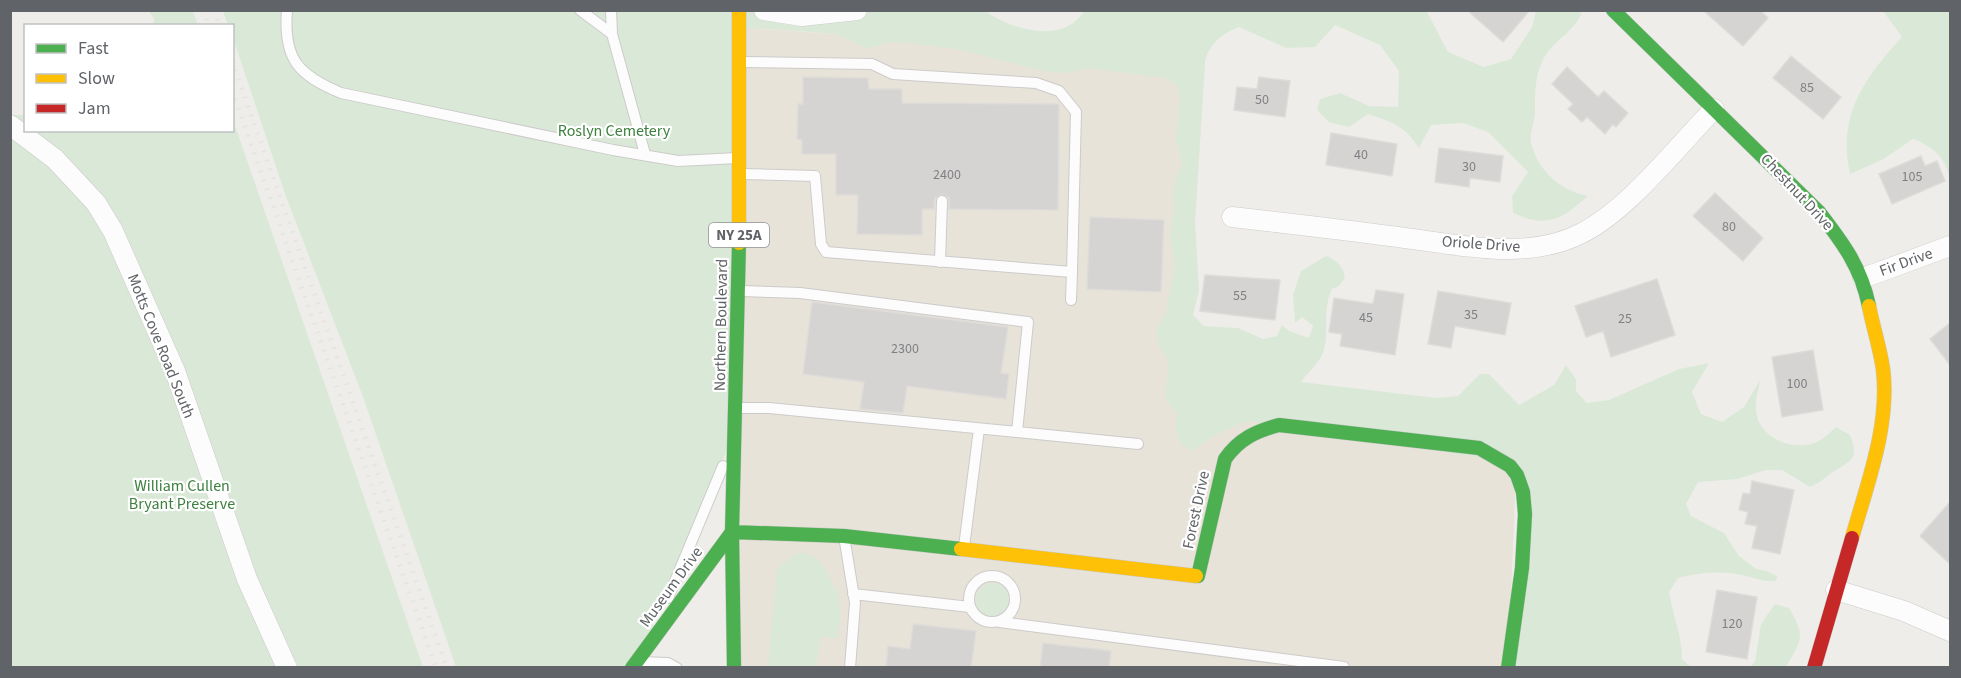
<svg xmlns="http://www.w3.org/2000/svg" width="1961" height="678" font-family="'Source Sans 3',sans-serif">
	<rect width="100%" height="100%" fill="#efedea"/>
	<path fill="#e7e3d9" d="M739,27L1205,61L1186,369L1479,448L1516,473L1508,668L734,667Z"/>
	<path fill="#dae9d7" d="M984,10C1010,30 1064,45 1084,11L1426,10L1448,52L1484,67L1511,59L1532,27L1536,11H1582C1577,29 1558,38 1547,53C1534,72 1535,94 1535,115C1534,124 1529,135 1531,143C1539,172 1560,190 1588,196C1562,219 1548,229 1513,213L1512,196L1528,172L1488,132L1463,123L1431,125L1419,148C1405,126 1392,122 1368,114L1349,127L1329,122L1317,110L1320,99L1340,93L1369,106L1398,107L1399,71L1380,45L1335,25L1315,47L1286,48L1239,27C1222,34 1211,42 1205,61L1195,220L1199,291L1193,315L1204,326L1238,328L1263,339L1277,336L1282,325L1289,331L1309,338L1313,326L1302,317L1295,323L1293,295L1301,271L1326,256C1337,260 1343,266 1345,278L1339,286L1332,289C1321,313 1331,334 1322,355C1317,366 1307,373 1301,382L1437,398L1458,396L1480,374H1489L1519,405L1554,385L1566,365L1576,379V391L1587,403L1609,400L1679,369L1709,363L1692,392L1701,414L1722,422L1744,407L1760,380C1759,389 1755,400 1756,409C1757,438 1793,452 1817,442C1824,439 1830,432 1836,427L1850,435C1858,456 1855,458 1838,469C1827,475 1822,482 1810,487L1782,470H1766L1738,479L1698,482L1686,504L1691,516L1724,533L1739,556L1756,569L1767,571L1778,577L1775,581C1761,582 1750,576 1737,574C1717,571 1697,573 1678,578L1669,592C1673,616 1682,635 1682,659L1691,667H1508L1526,519L1505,462L1251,421C1229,427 1211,435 1194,451L1180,444L1176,431L1177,414L1165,398L1169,362L1160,348L1156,331L1166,312L1175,267L1170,236L1174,209L1173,190L1182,162L1176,140L1180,100L1177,85L1166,78L1088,68L1068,73L1044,71L957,49L907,43L888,42L867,49L837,34L740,27L733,434L675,581L634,662L672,667H456L363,397L285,194L233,38L232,26L228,25L223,11Z
		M149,11H193L198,25H154V19Z
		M1883,11H1950V185C1949,161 1935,147 1913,139L1882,160L1850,174C1837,116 1864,78 1902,37Z
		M11,115H25L26,130H232L233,120L423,667L11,668Z
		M803,553C823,558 828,571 834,589L839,590L840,619L837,638L820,637L816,667H768L777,568L796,554Z
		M976 600a17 17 0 1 1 34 0a17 17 0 1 1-34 0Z
		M1775,604L1789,608C1806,637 1802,639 1786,667H1750L1755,661L1761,624Z"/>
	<path fill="#d6d4d3" stroke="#dedcd9" stroke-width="1.5" d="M1467,10H1530L1503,42Z
		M1703,10H1760L1768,18L1743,46Z
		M1791,56L1841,97L1823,119L1773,78Z
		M1567,67L1598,97L1604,91L1628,113L1616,127L1613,124L1605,134L1587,117L1582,122L1568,109L1573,104L1552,84Z
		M803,77L868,78L869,89H902V103L1059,104L1058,210L949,209V198L942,194L935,198L934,209H922V235L857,234L858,195H836V154H802V140L797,139L798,104H803Z
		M1259,77L1290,81L1285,117L1234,110L1237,87L1257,89Z
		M1331,133L1397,144L1392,176L1326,165Z
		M1439,148L1503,156L1500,182L1470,178L1469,187L1435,182Z
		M1921,156L1925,166L1937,161L1945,181L1892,204L1879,174Z
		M1715,193L1763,238L1743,261L1693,216Z
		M1090,217L1164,220L1161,292L1087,289Z
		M1205,275L1280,280L1275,320L1200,311Z
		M1657,279L1675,335L1611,357L1603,331L1586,337L1575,306Z
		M1376,290L1404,294L1395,355L1340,346L1342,334L1329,332L1334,298L1373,304Z
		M1438,291L1511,303L1505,335L1455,326L1451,348L1428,344Z
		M812,302L1008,327L1001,373L1009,374L1006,399L907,386L903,413L860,409L864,382L803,374Z
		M1950,323V365L1930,339Z
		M1813,350L1823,410L1782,417L1772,357Z
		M1752,481L1794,490L1780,554L1752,548L1757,526L1745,524L1748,512L1739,510L1743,493L1750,494Z
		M1950,502V564L1920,536Z
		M1717,590L1757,597L1747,659L1706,652Z
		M913,624L976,631L971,668H886L888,646L910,649Z
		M1043,643L1111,651L1109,668H1040Z"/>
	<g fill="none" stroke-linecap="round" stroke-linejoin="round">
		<defs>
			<path id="lane" d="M287,10C283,59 298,75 341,93L613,150L678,161L737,158
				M580,10L612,34
				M611,10L612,34L645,154
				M741,62L872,64L893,74L1036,83L1059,91L1076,112L1072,272L826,252L821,244L815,176L742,174
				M940,262L942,201
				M1071,300L1072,272
				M739,408H769L1017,432L1028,322L800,293L742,291
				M1017,432L1138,444
				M844,536L855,603L850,668
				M964,547L979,429
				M969 599a23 23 0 1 1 46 0a23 23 0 1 1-46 0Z
				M853,594L970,607
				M668,598L723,466
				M1000,622L1344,667
				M640,662L668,663L677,668"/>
			<path id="street" d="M764,10L802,16L857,10
				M10,125L55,159L96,203L113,231L175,371L247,579L287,668
				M1232,217C1285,223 1337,229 1390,236C1451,243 1525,263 1582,233C1629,209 1677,147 1714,109
				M1863,278L1950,246
				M1836,590L1904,611L1950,631"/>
			<path id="fast" d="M1613,10L1819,212C1843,243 1861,267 1869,306
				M1196,576H1198L1225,459C1239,439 1256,431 1279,425L1479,448L1510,466L1517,475L1523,492L1525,514L1522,568L1508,668
				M632,668L732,532L844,536L961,549
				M734,668L732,532L739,243"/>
			<path id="slow" d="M739,10V243
				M1852,538C1867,484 1890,426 1883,369C1880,348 1873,327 1869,306
				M961,549L1196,576"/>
			<path id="jam" d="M1814,668L1852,538"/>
		</defs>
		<use href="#lane" stroke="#cccbca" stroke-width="12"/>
		<use href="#street" stroke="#cccbca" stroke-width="21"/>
		<use href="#fast" stroke="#c9c9c9" stroke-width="15"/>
		<use href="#slow" stroke="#c9c9c9" stroke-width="15"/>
		<use href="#jam" stroke="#c9c9c9" stroke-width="15"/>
		<use href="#lane" stroke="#fdfcfc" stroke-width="10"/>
		<use href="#street" stroke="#fdfcfc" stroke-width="20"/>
		<use href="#fast" stroke="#4caf50" stroke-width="14"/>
		<use href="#slow" stroke="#ffc107" stroke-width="14"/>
		<use href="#jam" stroke="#c62828" stroke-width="14"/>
		<path stroke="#e3e3e2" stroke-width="4.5" stroke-dasharray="1.5 8" stroke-linecap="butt" d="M203,10L209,26
			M214,10L220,26
			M232,61L447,668
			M232,90L436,668"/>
	</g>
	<g text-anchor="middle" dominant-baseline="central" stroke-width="4.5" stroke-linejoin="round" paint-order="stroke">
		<g font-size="14" fill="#7f8083">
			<text x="1807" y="88">85</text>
			<text x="1262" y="100">50</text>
			<text x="1361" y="155">40</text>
			<text x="1469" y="167">30</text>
			<text x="947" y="175">2400</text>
			<text x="1912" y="177">105</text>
			<text x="1729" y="227">80</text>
			<text x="1240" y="296">55</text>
			<text x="1471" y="315">35</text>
			<text x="1366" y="318">45</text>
			<text x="1625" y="319">25</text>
			<text x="905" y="349">2300</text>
			<text x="1797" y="384">100</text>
			<text x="1732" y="624">120</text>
		</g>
		<rect fill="#fff" stroke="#909295" stroke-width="1.5" x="709" y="223" width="60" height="24" rx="4.5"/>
		<g font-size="15" font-weight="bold" fill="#606367">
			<text x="739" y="235">NY 25A</text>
		</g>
		<g font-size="16" fill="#3e803f" stroke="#fff">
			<text x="614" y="131">Roslyn Cemetery</text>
			<text x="182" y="486">William Cullen<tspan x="182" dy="18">Bryant Preserve</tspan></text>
		</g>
		<g font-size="16" fill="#606367" stroke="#fff">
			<text transform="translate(1797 192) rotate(47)">Chestnut Drive</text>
			<text transform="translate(1481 244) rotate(4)">Oriole Drive</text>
			<text transform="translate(1906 262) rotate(-20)">Fir Drive</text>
			<text transform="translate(721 325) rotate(-89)">Northern Boulevard</text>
			<text transform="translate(161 346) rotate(68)">Motts Cove Road South</text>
			<text transform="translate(1196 510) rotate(-78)">Forest Drive</text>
			<text transform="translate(671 587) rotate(-54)">Museum Drive</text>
		</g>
	</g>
	<rect width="1961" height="678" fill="none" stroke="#606367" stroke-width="24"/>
	<rect x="24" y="24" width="210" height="108" fill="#ffffff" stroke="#bfc1c2" stroke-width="1.5"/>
	<rect x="36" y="44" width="30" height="9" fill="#4caf50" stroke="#bfc1c2" stroke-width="1.5"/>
	<text x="78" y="54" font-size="18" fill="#606367">Fast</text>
	<rect x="36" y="74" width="30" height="9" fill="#ffc107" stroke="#bfc1c2" stroke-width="1.5"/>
	<text x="78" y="84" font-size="18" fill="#606367">Slow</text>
	<rect x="36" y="104" width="30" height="9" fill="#c62828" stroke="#bfc1c2" stroke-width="1.5"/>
	<text x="78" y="114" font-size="18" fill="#606367">Jam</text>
</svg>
